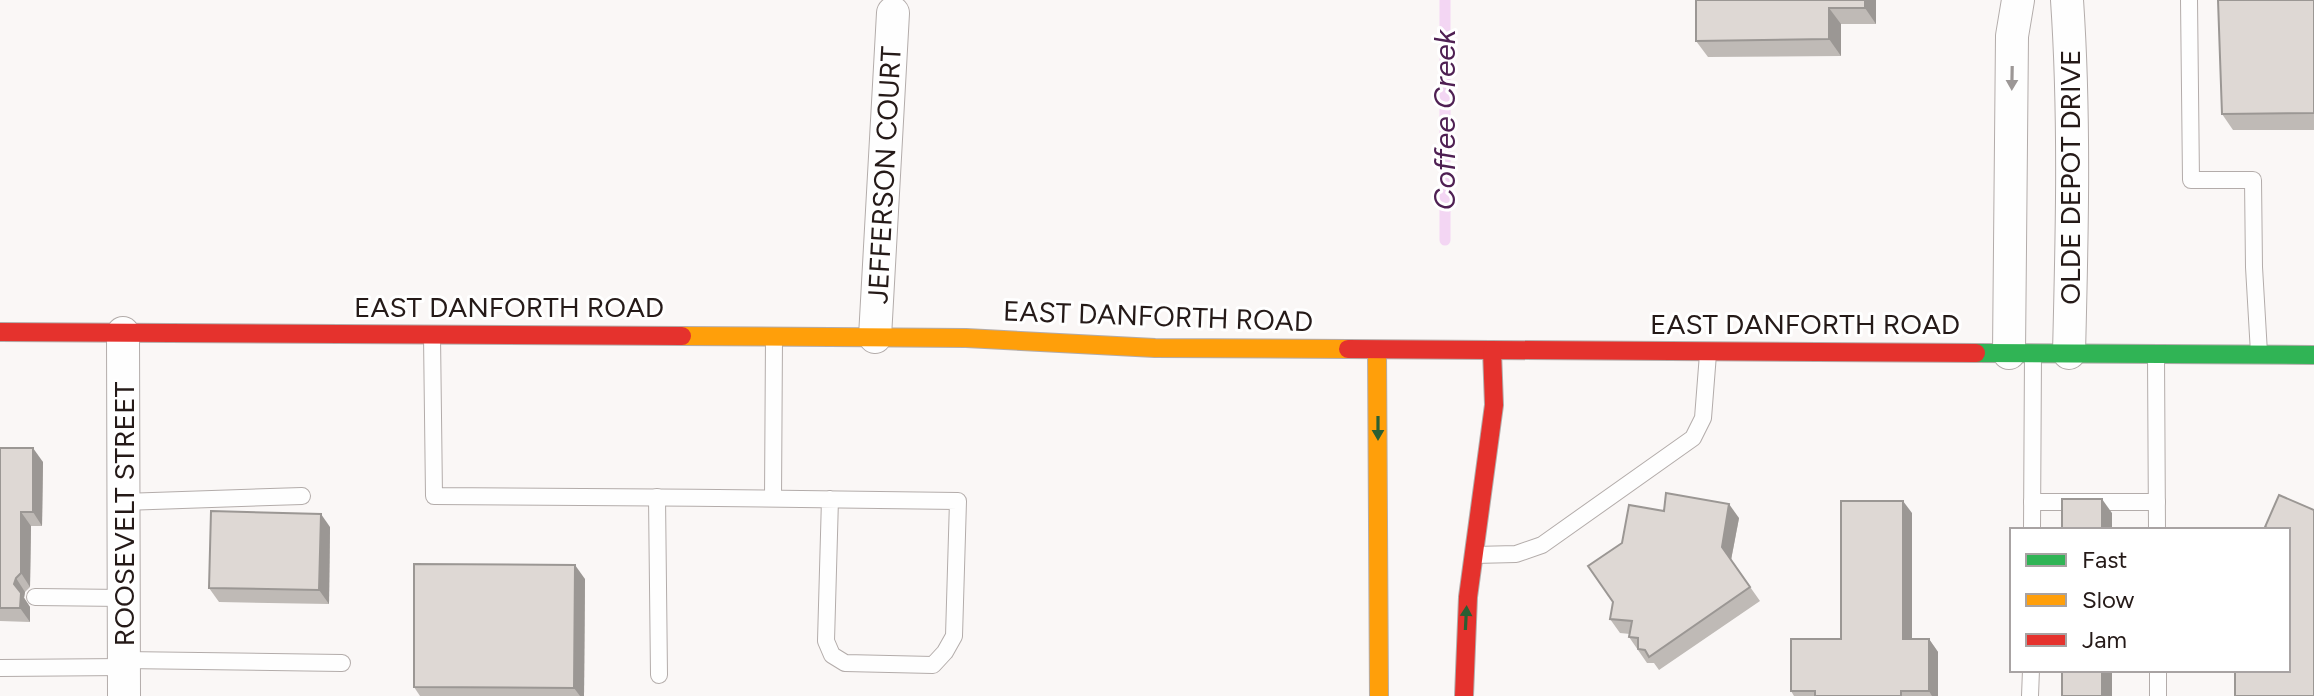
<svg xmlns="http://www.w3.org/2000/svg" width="2314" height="696" font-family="Figtree,sans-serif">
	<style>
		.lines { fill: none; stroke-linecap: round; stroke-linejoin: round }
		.stream { stroke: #f3d6f3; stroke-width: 11 }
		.lane-casing { stroke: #b3acaa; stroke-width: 18 }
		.street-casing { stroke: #b3acaa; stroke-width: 34 }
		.fast-casing { stroke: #b3acaa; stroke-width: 20 }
		.slow-casing { stroke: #b3acaa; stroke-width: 20 }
		.jam-casing { stroke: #b3acaa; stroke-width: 20 }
		.lane { stroke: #fefefe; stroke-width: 16 }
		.street { stroke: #fefefe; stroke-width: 32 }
		.fast { stroke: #30b455; stroke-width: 18 }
		.slow { stroke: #ff9f0a; stroke-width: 18 }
		.jam { stroke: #e5322d; stroke-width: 18 }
		.wall { fill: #bfbab6 }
		.shaded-wall { fill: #9b9794 }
		.building { fill: #ded8d4; stroke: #9b9794; stroke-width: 2 }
		.oneway { fill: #9c9796 }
		.oneway2 { fill: #2a5f33 }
		.labels { text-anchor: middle; stroke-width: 6; stroke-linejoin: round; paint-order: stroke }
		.street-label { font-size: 28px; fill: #251a18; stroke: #fff }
		.water-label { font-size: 30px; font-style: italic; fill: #4f2053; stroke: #fff }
	</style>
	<rect width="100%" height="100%" fill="#faf7f6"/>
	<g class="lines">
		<path class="stream" d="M1445,0v240"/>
		<g class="lane-casing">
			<g id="lane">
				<path d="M2189,0l2,180h62l1,87 5,86"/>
				<path d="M432,336l2,160c175,1 349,2 524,5l-4,135 -9,16 -12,13 -88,-2 -13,-8 -6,-14 4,-142"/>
				<path d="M2156,356l1,174"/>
				<path d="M657,497l2,178"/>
				<path d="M773,498l1,-160"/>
				<path d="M123,502l179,-6"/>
				<path d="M2032,502h125"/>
				<path d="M2032,530l1,-176"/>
				<path d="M1474,555l42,-1 26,-9 151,-107 10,-20 5,-64"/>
				<path d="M35,597l88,1"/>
				<path d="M124,660l218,3"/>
				<path d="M0,668l124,-1"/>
				<path d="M2158,670v26"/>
				<path d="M2030,696l1,-26"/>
			</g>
		</g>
		<g class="street-casing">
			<g id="street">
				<path d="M2067,0c8,117 5,236 2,353"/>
				<path d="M123,333l1,363"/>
				<path d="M875,337l18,-324"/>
				<path d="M2009,353l3,-317 6,-36"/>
			</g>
		</g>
		<g class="fast-casing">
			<path id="fast" d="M1976,353l338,2"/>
		</g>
		<g class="slow-casing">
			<g id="slow">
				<path d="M682,336l284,2 189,10 193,1"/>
				<path d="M1377,350l2,346"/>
			</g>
		</g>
		<g class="jam-casing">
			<g id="jam">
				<path d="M0,332l682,4"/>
				<path d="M1348,349l628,4"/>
				<path d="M1464,696l4,-99 26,-192 -2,-54"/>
			</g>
		</g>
		<use href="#lane" class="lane"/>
		<use href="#street" class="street"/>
		<use href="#fast" class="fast"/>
		<use href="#slow" class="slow"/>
		<use href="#jam" class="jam"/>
	</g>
	<g class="wall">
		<path d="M1696,0h180v24h-35v32l-133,1 -12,-16z"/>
		<path d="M2314,0v130h-81l-11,-16z"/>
		<path d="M0,448l43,14 -1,64h-11l-1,61 -5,5 -1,6 6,9v15l-30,-1z"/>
		<path d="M1664,511l75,7 -8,42 29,41 -101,69 -5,-7h-7l-18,-26 1,-3 -10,-1 -10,-14z"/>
		<path d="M1912,513v126h17l9,13v44h-144l-3,-5 50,-52z"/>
		<path d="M330,527l-1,77 -110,-2 -10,-14z"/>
		<path d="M585,579l-1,117h-164l-6,-9z"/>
	</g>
	<g class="shaded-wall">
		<path d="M1865,0h11v24l-11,-16z"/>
		<path d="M1829,8l12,16v32l-12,-17z"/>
		<path d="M33,448l10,14 -1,64 -9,-14z"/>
		<path d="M2102,499l10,14v17h-10z"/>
		<path d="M1903,501l9,12v139l-9,-13z"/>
		<path d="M1729,504l10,14 -8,42 -9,-13z"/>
		<path d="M21,512l10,14 -1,61 -9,-14z"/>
		<path d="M321,514l9,13 -1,77 -10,-14z"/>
		<path d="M575,565l10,14 -1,117h-4l-6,-8z"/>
		<path d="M16,578l9,14 -1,6 -10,-14z"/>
		<path d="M21,593l9,14v15l-10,-14z"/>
		<path d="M1929,639l9,13v44h-6l-3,-5z"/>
		<rect x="2102" y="670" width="10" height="26"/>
	</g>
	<g class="building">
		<path d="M1696,0h169v8h-36v31l-133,2z"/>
		<path d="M2218,0h96v113l-92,1z"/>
		<path d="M0,448h33v64h-12v61l-5,5 -2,6 7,9 -1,15h-20z"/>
		<path d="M1666,493l63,11 -7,43 28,40 -101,70 -4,-7 -7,-1v-11l-9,-1 3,-16 -22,-2 3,-17 -25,-36 34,-23 7,-38 35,6z"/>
		<path d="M2279,495l35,15v186h-79v-26h53v-140h-17l-6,-3z"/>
		<rect x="2062" y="499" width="40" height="31"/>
		<path d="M1841,501h62v138h26v52h-28v5h-86v-5h-24v-52h50z"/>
		<path d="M211,511l110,3 -2,76 -110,-2z"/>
		<path d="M414,564l161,1 -1,123 -160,-1z"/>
		<rect x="2062" y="670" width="40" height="26"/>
	</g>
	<defs><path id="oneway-solid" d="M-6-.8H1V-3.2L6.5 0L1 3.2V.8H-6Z" transform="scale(2)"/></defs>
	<use class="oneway" href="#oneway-solid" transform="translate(2012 78) rotate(91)"/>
	<g class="oneway2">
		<use href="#oneway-solid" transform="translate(1378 428) rotate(90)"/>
		<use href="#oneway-solid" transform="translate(1466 618) rotate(-87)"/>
	</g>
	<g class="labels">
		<g class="street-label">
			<text transform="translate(884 175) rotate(-87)" y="10">JEFFERSON COURT</text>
			<text transform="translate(2070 177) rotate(-90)" y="10">OLDE DEPOT DRIVE</text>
			<text x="509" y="317">EAST DANFORTH ROAD</text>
			<text transform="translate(1158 316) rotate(2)" y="10">EAST DANFORTH ROAD</text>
			<text x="1805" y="334">EAST DANFORTH ROAD</text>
			<text transform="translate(124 514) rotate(-90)" y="10">ROOSEVELT STREET</text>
		</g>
		<g class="water-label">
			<text transform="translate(1445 120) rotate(-90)" y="10">Coffee Creek</text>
		</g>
	</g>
	<rect x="2010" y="528" width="280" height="144" fill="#ffffff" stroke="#a8a3a3" stroke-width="2"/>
	<rect x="2026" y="554" width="40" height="12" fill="#30b455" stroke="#a8a3a3" stroke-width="2"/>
	<text x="2082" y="568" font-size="24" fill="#251a18">Fast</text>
	<rect x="2026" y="594" width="40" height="12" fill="#ff9f0a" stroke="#a8a3a3" stroke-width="2"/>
	<text x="2082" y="608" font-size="24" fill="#251a18">Slow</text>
	<rect x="2026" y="634" width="40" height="12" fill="#e5322d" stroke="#a8a3a3" stroke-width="2"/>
	<text x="2082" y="648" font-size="24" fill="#251a18">Jam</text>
</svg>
